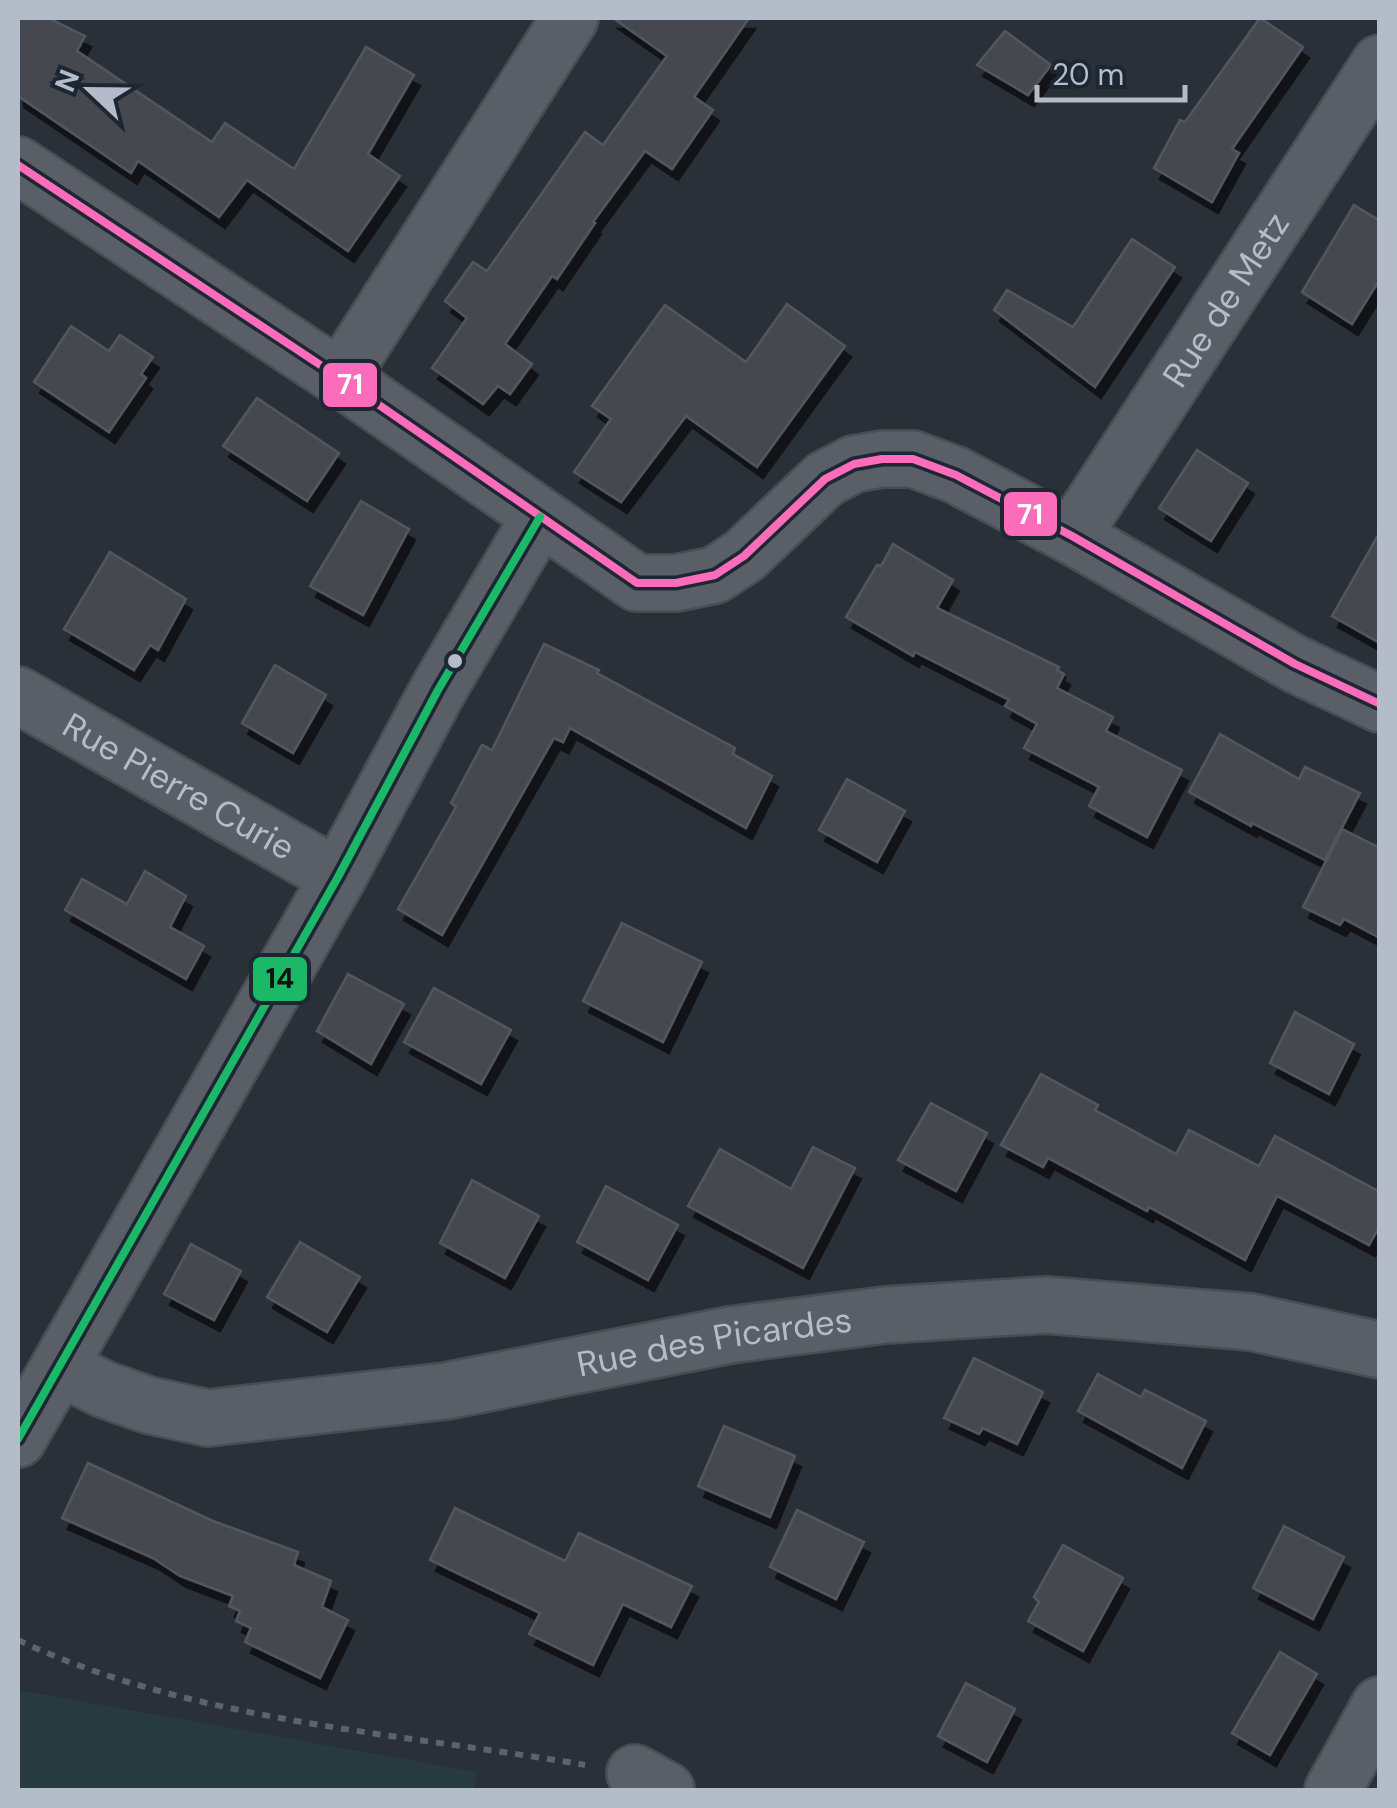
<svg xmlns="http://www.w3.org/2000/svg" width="1397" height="1808" font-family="'DM Sans',sans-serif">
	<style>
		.green { fill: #273a3e }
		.building { fill: #444950; stroke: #52575f; stroke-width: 2.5; filter: url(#shadow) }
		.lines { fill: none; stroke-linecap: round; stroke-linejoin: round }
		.minor-casing { stroke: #484c53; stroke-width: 60 }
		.path { stroke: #5d636a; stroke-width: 6; stroke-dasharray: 8 8; stroke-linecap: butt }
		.minor { stroke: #5a5e66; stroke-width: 55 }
		.bus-1-casing { stroke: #1d2633; stroke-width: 15 }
		.bus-2-casing { stroke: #1d2633; stroke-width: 15 }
		.bus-1 { stroke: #fb6dba; stroke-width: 8 }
		.bus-2 { stroke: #1ab867; stroke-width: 8 }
		.bus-dot { fill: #b4bcc9; stroke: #1d2633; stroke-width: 4 }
		.labels { text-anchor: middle; stroke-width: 8; stroke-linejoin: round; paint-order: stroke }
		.street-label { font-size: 35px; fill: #b4bcc9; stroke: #1d2633 }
		.line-badge { stroke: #1d2633; stroke-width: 4 }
		.badge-label { font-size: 28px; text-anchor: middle; font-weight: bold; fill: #fff }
		.pale-badge-label { font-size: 28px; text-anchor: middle; font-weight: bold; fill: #111 }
	</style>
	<defs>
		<filter id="shadow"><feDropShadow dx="6" dy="11" stdDeviation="0" flood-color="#0009"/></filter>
	</defs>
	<rect width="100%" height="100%" fill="#2a3038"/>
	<path class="green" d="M18,1690l459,82 -3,18h-456z"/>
	<g class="building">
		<path d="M18,18h30l37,18 -8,15 135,91 13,-19 69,46 72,-122 48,28 -46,79 32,22 -52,75 -101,-71 -28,37 -81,-56 -7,12 -113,-77z"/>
		<path d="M613,18h136l-55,79 19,13 -41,59 -27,-18 -52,71 2,1 -38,56 -5,-3 -47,68 27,20 -22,30 -12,-8 -15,18 -51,-36 35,-50 -22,-17 28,-39 14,9 98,-139 18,13 64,-89z"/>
		<path d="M1260,18l43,29 -71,102 7,4 -27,49 -58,-34 26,-48 5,2z"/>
		<path d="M1005,31l46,34 -23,30 -51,-30z"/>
		<path d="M1354,205l26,16v58l-28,45 -50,-32z"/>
		<path d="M1132,239l43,28 -80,120 -101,-77 13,-20 66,37z"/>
		<path d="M787,304l58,42 -88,121 -71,-51 -65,86 -47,-30 37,-53 -19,-13 73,-101 81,57z"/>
		<path d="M71,326l38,25 11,-16 33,22 -12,17 5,4 -37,54 -75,-50z"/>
		<path d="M257,398l82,55 -32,48 -84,-55z"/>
		<path d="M1197,450l51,33 -37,58 -52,-33z"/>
		<path d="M361,501l48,28 -46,86 -53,-29z"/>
		<path d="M1380,532v111l-48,-27z"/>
		<path d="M893,544l60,36 -16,28 122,59 -2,3 7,4 -7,14 56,29 -7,14 76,39 -35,67 -58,-31 10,-19 -75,-39 13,-24 -32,-18 4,-6 -94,-48 -2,4 -67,-39 31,-52 4,1z"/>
		<path d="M110,552l76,47 -28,51 -8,-5 -16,25 -70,-41z"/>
		<path d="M544,644l55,26 -2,3 138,75 -2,6 39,22 -26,52 -176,-100 -7,14 -9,-4 -112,197 -44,-26 58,-102 -5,-4 31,-58 10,5z"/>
		<path d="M275,665l51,30 -33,58 -51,-30z"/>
		<path d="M1220,734l79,45 6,-12 55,26 -35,67 -73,-37 -1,3 -62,-34z"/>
		<path d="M847,779l58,32 -28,51 -58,-32z"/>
		<path d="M1342,829l38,19v90l-36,-19 -4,6 -37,-18z"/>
		<path d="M145,871l41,25 -16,31 34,19 -18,33 -121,-69 17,-31 45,25z"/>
		<path d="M622,923l80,39 -39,80 -80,-41z"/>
		<path d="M348,974l56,30 -33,60 -54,-33z"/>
		<path d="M434,988l77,42 -30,54 -77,-42z"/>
		<path d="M1295,1012l59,32 -25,50 -59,-31z"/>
		<path d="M1041,1074l57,31 -3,5 81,44 13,-24 70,36 16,-30 105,56v33l-11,20 -92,-49 -32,64 -96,-53 -2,4 -99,-53 -5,9 -42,-22z"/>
		<path d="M931,1103l56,30 -31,58 -58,-31z"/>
		<path d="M813,1147l42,21 -52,100 -115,-62 32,-57 71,40z"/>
		<path d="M472,1180l67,36 -34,62 -65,-35z"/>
		<path d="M606,1186l72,39 -30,55 -71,-38z"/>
		<path d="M300,1242l60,35 -33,55 -60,-35z"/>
		<path d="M191,1244l50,27 -27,49 -50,-26z"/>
		<path d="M974,1358l69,34 -26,52 -34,-16 -4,6 -35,-16z"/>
		<path d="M1098,1374l43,23 4,-7 61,31 -24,47 -104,-57z"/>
		<path d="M724,1426l71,30 -25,61 -72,-31z"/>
		<path d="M88,1463l125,58 85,31 -4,13 37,16 -9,26 26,13 -28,58 -75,-36 6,-14 -15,-7 4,-10 -11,-5 4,-10 -53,-20 -27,-18 -91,-40z"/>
		<path d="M455,1508l110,53 14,-28 113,53 -21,41 -48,-23 -30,61 -64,-31 11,-21 -110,-53z"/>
		<path d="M797,1510l67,32 -28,57 -66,-32z"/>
		<path d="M1284,1526l60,31 -31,62 -60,-31z"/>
		<path d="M1063,1545l60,33 -40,73 -55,-30 11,-19 -5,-5z"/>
		<path d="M1280,1652l37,22 -47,81 -38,-22z"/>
		<path d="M966,1683l49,26 -28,53 -49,-26z"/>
	</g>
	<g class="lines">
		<g class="minor-casing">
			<g id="minor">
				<path d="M18,165l322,213 297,205h39l39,-8 29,-19 81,-77 29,-15 28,-5h31l43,16 116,61 223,128 85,40"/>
				<path d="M340,378l230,-360"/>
				<path id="s1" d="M1072,536l308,-473"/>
				<path id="s2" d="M18,695l320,182"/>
				<path id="s3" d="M60,1367l43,22 45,16 60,13 238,-27 284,-56 155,-20 161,-10 205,17 129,28"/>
				<path d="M18,1439l320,-562 100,-187 102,-173"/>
				<path d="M635,1773l31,17"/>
				<path d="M1333,1790l47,-85"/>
			</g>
		</g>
		<path class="path" d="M18,1640c171,81 381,93 567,125"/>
		<use href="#minor" class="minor"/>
		<g class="bus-1-casing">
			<path id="bus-1" d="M18,165l322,213 297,205h39l39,-8 29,-19 81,-77 29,-15 28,-5h31l43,16 116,61 223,128 85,40"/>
		</g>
		<g class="bus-2-casing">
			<path id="bus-2" d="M18,1439l320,-562 100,-187 102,-173"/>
		</g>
		<use href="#bus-1" class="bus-1"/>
		<use href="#bus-2" class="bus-2"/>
	</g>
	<circle class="bus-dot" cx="455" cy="661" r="9"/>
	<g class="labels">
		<g class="street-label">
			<text dy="12" stroke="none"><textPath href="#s1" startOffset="282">Rue de Metz</textPath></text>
			<text dy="12" stroke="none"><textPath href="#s2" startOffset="185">Rue Pierre Curie</textPath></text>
			<text dy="12" stroke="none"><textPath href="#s3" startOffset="670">Rue des Picardes</textPath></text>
		</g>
	</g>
	<g class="line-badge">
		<rect x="321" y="361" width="58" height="48" rx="10" fill="#fb6dba"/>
		<rect x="1002" y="490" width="57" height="48" rx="10" fill="#fb6dba"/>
		<rect x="251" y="955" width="58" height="48" rx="10" fill="#1ab867"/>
	</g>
	<g class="badge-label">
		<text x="350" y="394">71</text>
		<text x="1030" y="524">71</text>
	</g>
	<g class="pale-badge-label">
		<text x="280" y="988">14</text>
	</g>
	<rect width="1397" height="1808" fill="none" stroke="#b4bcc9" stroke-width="40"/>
	<g transform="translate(90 90) rotate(292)" stroke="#1d2633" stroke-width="8" paint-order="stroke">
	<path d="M0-8L18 38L0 25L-18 38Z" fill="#b4bcc9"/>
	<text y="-15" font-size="28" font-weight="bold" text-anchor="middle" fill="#b4bcc9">N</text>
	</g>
	<path d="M1037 85v15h148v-15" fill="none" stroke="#b4bcc9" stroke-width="5"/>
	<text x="1052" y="85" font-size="30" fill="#b4bcc9" stroke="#1d2633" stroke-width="8" paint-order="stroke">20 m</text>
</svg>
